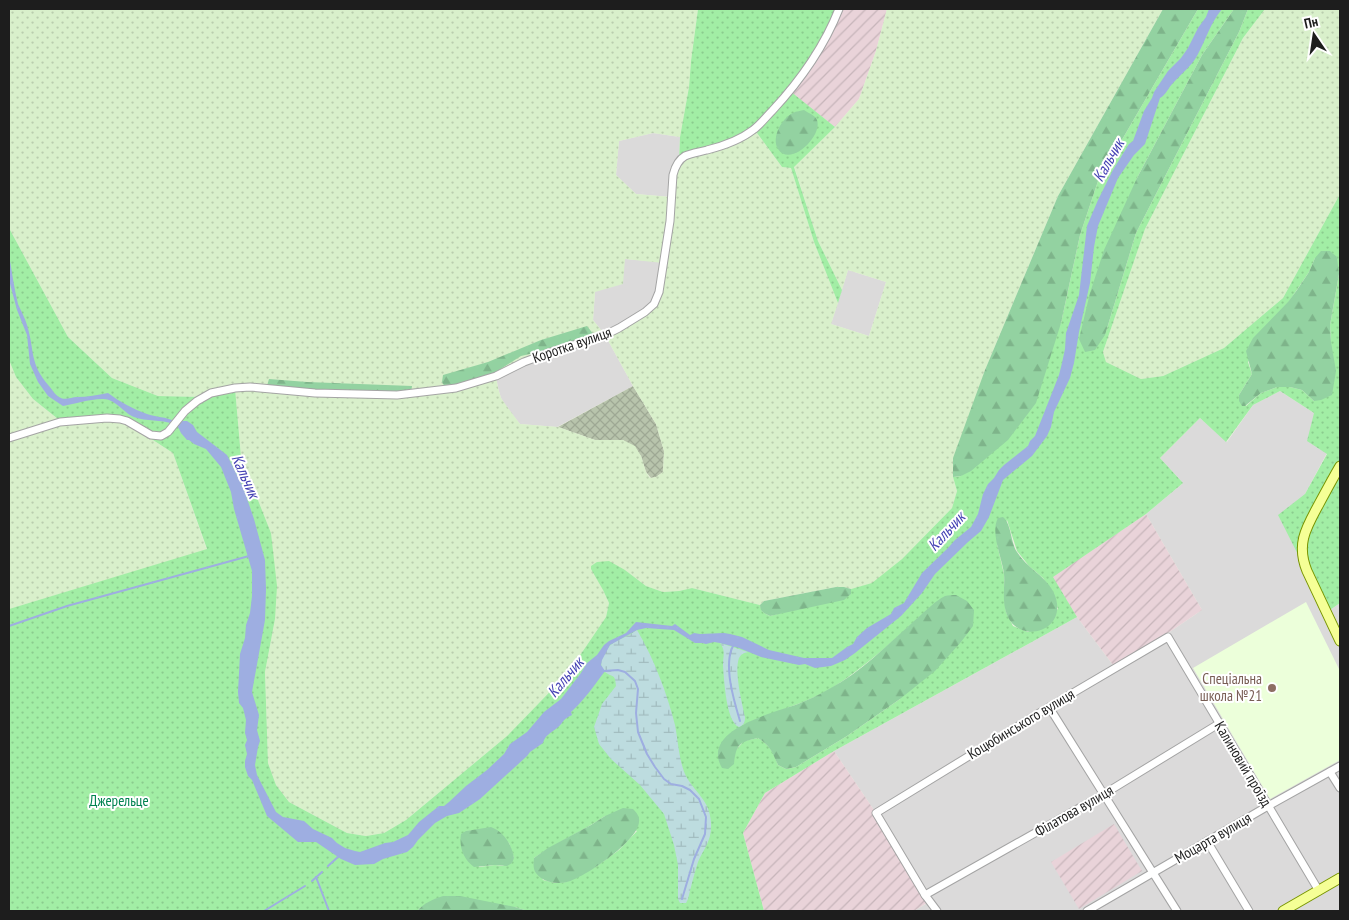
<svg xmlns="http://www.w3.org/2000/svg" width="1349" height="920" font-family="'PT Sans Narrow',sans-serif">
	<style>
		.residential { fill: #dbdada }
		.industrial { fill: url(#industrial-furrows) }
		.education { fill: #ecffda }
		.construction { fill: url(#construction-cross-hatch) }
		.farmland { fill: url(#farmland-dots); fill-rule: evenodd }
		.grass { fill: url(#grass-dots); fill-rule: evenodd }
		.forest { fill: url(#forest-firs) }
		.wetland { fill: url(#wetland-marsh) }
		.water { fill: #9eaee1 }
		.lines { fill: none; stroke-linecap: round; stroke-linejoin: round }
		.stream { stroke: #9eaee1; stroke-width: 2 }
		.minor-casing { stroke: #a4a4a4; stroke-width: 9 }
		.major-casing { stroke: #789500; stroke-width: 11 }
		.minor { stroke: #fff; stroke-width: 7 }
		.major { stroke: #f5ff96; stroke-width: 9 }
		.education-dot { fill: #8d6e63; stroke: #fff; stroke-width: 2 }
		.labels { text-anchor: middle; stroke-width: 4; stroke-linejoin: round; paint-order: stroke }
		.street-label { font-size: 15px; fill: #1d1d1d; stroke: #fff }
		.education-label { font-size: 15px; fill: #785e54; stroke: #fff; text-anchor: end }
		.park-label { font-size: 15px; fill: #028351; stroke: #fff }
		.water-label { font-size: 16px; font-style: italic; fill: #4542b4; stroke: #fff }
	</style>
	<defs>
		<pattern id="industrial-furrows" width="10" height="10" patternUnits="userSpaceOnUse" patternTransform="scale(1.25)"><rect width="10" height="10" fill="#e9d3d9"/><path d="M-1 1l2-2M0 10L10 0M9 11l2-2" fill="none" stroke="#c7b5ba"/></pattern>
		<pattern id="construction-cross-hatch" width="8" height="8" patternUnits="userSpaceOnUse" patternTransform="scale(1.25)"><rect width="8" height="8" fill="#b8c4ac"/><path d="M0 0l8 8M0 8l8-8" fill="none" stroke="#9ea894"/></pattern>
		<pattern id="farmland-dots" width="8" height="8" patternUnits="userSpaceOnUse" patternTransform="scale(1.25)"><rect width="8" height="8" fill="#d9f0cb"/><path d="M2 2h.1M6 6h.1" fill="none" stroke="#bacdae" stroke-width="1.8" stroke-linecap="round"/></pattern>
		<pattern id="grass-dots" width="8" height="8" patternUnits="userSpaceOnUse" patternTransform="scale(1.25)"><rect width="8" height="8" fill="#a2eea5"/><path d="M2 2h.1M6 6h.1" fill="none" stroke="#8bcc8e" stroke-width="1.8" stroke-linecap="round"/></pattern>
		<pattern id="forest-firs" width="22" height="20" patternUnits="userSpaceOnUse" patternTransform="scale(1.25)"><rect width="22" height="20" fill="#93d2a1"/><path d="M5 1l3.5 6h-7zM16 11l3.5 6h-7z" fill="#7eb48a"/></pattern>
		<pattern id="wetland-marsh" width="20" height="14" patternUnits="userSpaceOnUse" patternTransform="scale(1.25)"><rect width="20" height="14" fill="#bddcdf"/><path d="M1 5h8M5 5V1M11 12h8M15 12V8" fill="none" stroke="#a2bcbf"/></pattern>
	</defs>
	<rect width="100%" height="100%" fill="#ecefe1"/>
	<g class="residential">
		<path d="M653,133l27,4 -1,24 -8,36 -35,-3 -20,-19 3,-34z"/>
		<path d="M625,259l38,3 -9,42 -49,31 28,51 -76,41 -37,-3 -13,-16 -6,-10 -3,-10 -2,-12 109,-41 -12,-15 2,-28z"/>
		<path d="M848,270l38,12 -17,54 -38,-12z"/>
		<path d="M1280,391l34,22 13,40 -22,41 2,77 20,41 13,-9v308h-426l15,-9 -53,-89 -42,-62 243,-134 36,48 58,-34 31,-21 -56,-96 37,-31 -23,-25 40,-40 27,24 26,-37z"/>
	</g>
	<g class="industrial">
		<path d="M839,9h48l-11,42 -17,48 -24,28 -46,-36z"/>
		<path d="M1146,514l56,96 -31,21 -58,34 -36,-48 -25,-40z"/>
		<path d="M834,751l42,62 54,88 -16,10h-150l-21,-78 22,-40z"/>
		<path d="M1114,824l28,47 -63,38 -28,-47z"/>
	</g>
	<path class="education" d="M1306,602l34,69v89l-70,39 -77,-131z"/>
	<path class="construction" d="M633,386l23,38 8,27 -1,21 -7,5 -5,1 -5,-6 -5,-16 -18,-16h-28l-37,-13z"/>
	<g class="farmland">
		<path d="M9,9h689l-7,52 -2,26 -9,50 -27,-4 -34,8 -3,34 20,19 35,3 8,-36 75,-32 28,38 9,1 23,74 24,61 -7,21 38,12 17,-54 -38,-12 -6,20 -24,-49 -24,-75 41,-39 24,-28 17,-48 11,-42h276l-105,187 -73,174 -32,107 4,14 -5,17 -50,51 -30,25 -21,5 -8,-2h-7l-72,14 -4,4 -68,-17 -13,3 -16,1 -17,-6 -21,-16 -22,20 6,13 -3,14 -38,56 -61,63 -101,84 -22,13 -18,3 -19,-3 -58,-31 -13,-17 -8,-22 -3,-91 10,-53 -4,-86 -30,-76 -6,-69 -32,9 -45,-1 -46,-18 -44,-41 -59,-109zM625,259l38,4 -9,41 -49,31 -12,-15 2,-28 28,-8zM605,335l28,51 23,38 8,27 -1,21 -7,5 -6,1 -4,-6 -5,-16 -6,-10 -12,-6h-28l-37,-13 -38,-3 -12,-16 -7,-10 -3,-10 -2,-12z"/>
		<path d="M1265,9h75v185l-57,104 -59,50 -61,28 -22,3 -35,-17 -3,-10 42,-123 98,-191z"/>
		<path d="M9,360l7,17 17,22 30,24 43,-2 16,2 14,6 37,24 34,97 -198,59z"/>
	</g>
	<g class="grass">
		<path d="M698,9h141l-3,8 -46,74 45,36 -41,40 24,74 24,49 -4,13 -24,-61 -23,-74 -9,-1 -28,-38 -75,32 1,-24 9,-50 2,-26z"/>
		<path d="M1198,9h36l-32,46 -65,123 -32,157 31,-102 103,-201 9,-23h17l-22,29 -98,191 -42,123 3,10 35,17 22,-3 61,-28 59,-50 57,-104v409l-13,9 -49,-97 27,-21 22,-40 -20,-13 7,-28 -34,-22 -27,14 -27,37 -26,-24 -40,40 23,25 -37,31 -93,63 24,40 -243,134 -69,42 -22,40 21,78h-236l-13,-4h-94l-4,4h-408v-302l198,-60 -34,-96 -37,-24 -14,-6 -16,-2 -35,4 -8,-2 -30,-24 -17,-22 -7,-17v-132l59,109 44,41 46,18 45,1 32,-9 6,69 30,76 6,53 -2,33 -10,53 3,91 8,22 13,17 58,31 19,3 18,-3 22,-13 101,-84 61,-63 38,-56 3,-14 -6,-13 -12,-21v-3l6,-4 12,-1 16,9 21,16 17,6 16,-1 13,-3 68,17c1,7 4,8 10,11l81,-22v-5l21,-6 30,-24 50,-51 5,-17 -4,-14 8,-1 100,-153 19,-88 18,-54zM1315,258l24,16 -9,51 1,17 -17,59 -12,-11 -12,-3h-13l-16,6 -15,13 -7,-11 13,-21 -4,-12 61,-90zM1007,520l10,31 12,15 14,12 10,14 5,17 -30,23 -15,-6 -7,-14 -2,-16v-22l-7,-30zM927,610l-27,89 -53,37 -51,31 -10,2 -8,-4c-5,-13 -7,-19 -20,-27l-14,3 -8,9 7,-25c29,-13 62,-21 89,-37 35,-22 65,-51 95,-78zM605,816l32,15 -18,19 -22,16 -31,16 -11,1 -12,-3 -9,-22c23,-16 48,-26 71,-42zM480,830l29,13 5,15 -11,8 -8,-1 -16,2 -13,-36z"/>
	</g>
	<g class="forest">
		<path d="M1163,9h35l-100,172 -18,54 -19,88 -25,80 -28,37 -37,31 -10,5 -8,1v-19l32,-88 73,-174z"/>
		<path d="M1234,9h14l-9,23 -103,201 -31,102 -10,15 -10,2 -6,-13 11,-46 14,-43 33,-72 65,-123z"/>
		<path d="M804,110c4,3 11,5 13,10 6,16 -27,48 -39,29 -7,-12 4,-31 15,-36 3,-2 8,-2 11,-3z"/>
		<path d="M1321,251h9l7,6 2,17 -9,51 1,17 5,29 -4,24 -11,5 -7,1 -12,-11 -12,-3h-13l-16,6 -16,13h-3l-3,-5v-6l13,-21 -6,-23 7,-13 35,-36 9,-12 12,-18 6,-14z"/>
		<path d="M587,326l7,9 -43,14 -30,7 -30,19 -23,9 -23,3 -3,-5 1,-7 45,-13 53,-22z"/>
		<path d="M269,379l38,3 105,4 -1,8 -145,-5z"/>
		<path d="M1003,517c9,8 7,24 14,35 9,15 27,23 36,39 20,40 -36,57 -47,21 -4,-13 -1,-26 -2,-38 -2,-17 -14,-41 -6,-56z"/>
		<path d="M836,587h8l7,2v5l-7,6 -74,16c-6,-3 -10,-4 -10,-11l4,-4z"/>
		<path d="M956,595l11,6 7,9 -1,16 -12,16 -26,29 -35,28 -53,37 -51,31 -10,2 -8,-4c-6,-13 -7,-19 -20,-27 -19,4 -22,7 -24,26l-6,5 -6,-1c-22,-38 51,-55 76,-64 10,-4 21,-9 31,-15 31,-16 57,-43 83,-66 8,-7 24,-23 33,-27 3,-1 8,-1 11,-1z"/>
		<path d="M623,808l10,1c4,4 7,8 6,13 -1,19 -55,56 -72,60 -8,2 -19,1 -26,-4 -8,-6 -8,-11 -7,-20l14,-10 43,-23 14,-9z"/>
		<path d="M491,827c13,5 21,18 23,31l-2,5 -5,3 -12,-1 -21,2c-11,-8 -15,-20 -13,-33l5,-3z"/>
		<path d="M443,896h17l55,11 13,4h-111c7,-8 16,-12 26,-15z"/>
	</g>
	<g class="wetland">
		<path d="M637,630c17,29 30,63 38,95 3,15 4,35 10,49 9,19 25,25 26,49 1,18 -7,25 -13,39 -4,12 -7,25 -10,37l-2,4h-6l-2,-4v-34l-4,-20 -10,-31 -24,-29 -29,-26 -12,-15 -5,-17 8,-23 14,-18c-1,-13 -3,-8 -11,-14 -9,-7 0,-23 7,-28 3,-3 7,-4 11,-6 5,-2 9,-5 14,-8z"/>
		<path d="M720,643l28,9c-4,1 -7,2 -9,6 -5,13 3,45 6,59 0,5 -1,8 -6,10 -13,-5 -15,-48 -16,-62 0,-9 3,-14 -3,-22z"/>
	</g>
	<g class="water">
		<path d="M1209,9h13c-12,15 -15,28 -24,45 -6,12 -16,19 -25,29 -5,5 -7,12 -13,15l-15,46 -11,11 -16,23 -20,48 -4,21 -4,36 -11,49 -5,31 -4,15 -16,34 -3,15 -4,9 -15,20 -29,24 -14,37 -8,14 -13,11 -33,32 -13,19 -21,23 -46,37 -10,7 -14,6 -16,2 -10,-4 -6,1 -38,-8 -22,-9 -19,-5 -6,-1 -8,2 -4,-1h-7l-21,-13 -28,-2 -9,2 -27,15 -8,15 -1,5 4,6c-11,15 -21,29 -34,41l1,3c-11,5 -8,8 -15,13 -6,5 -12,7 -14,15l-13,9 -3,4 -47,43 -21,14 -12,3 -12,7 -17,17 -5,7 -6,5 -24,7 -9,5 -19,1 -14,-6 -25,-17h-18l-31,-26 -15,-36 -4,-4 -3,-9v-6l2,-7 -2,-9 2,-5 -2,-7 1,-13 -3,-12 -4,-5 -1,-11 2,-38 5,-16 1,-13 4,-12 2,-17v-25l-18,-62 -3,-17 -10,-25 -15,-18 -12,-5 -5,-4h-2l-6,-7 -4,-8 3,-4h7l6,4 4,7 30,23 16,32 11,32 11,41 1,29 -1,31 -13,72 7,23 -2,15 3,11 -2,6 -3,18 2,10 19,37 7,5 21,4 9,8 19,9 5,5 8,5 10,3 5,1 25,-9 8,-1 15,-7 11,-13 20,-16h5l5,-4 17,-16 21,-16 17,-16 6,-10 17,-12 17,-20 17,-13 20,-26 6,-10 10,-8 7,-10 5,-4 17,-8 10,-11 36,4 3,-2 15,11 4,-2 6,1 24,-1 6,1 12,3 27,13 35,8h28l15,-11 6,-3 4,-7 10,-9 24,-14 3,-6 10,-5 18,-30 26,-25 7,-8 16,-13 7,-13 5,-20 5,-10 6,-6 5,-8 5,-5 24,-19 2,-5 5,-5 24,-61 3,-12 3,-14 1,-16 13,-38 8,-69 11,-26 15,-30 16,-26 4,-3 11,-30 8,-13 2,-6 14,-21 13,-13 7,-10 10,-20 8,-11z"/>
		<path d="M9,255c3,17 5,33 9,49 3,7 7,14 9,21 8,26 2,38 22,61 3,3 6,9 10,11 6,4 12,0 18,0 11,0 20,-2 31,-4 12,9 25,16 39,21 8,3 20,3 27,7l-1,3c-12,-5 -26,-2 -39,-7 -7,-2 -16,-14 -25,-17 -10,-4 -35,4 -46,6l-15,-10 -10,-14 -8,-18 -3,-29 -10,-25 -8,-30z"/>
	</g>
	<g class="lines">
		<g class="stream">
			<path d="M9,626l58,-20 182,-50"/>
			<path d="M733,646c-10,19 1,55 7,75"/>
			<path d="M604,671l14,-1 7,2 10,9 3,8 -2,24 2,19 9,22 8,13 9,12 7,5 11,2 8,4 9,9 7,18 -1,17 -11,25 -12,40"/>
			<path d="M328,866l11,-10"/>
			<path d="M316,877l13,34"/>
			<path d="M312,881l10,-9"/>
			<path d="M264,911l41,-25"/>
		</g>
		<g class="minor-casing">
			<g id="minor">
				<path d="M9,438l51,-16 47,-4 13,1 7,2 24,14 10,1 7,-4 17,-21 12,-10 14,-8 24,-5 15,-1 65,6 82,2 59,-7 40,-12 28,-14 30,-11 51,-16 14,-7 26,-16 9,-8 5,-12 11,-71 3,-46c2,-8 5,-15 12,-19 7,-3 15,-4 22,-6 16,-4 33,-10 46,-20 7,-5 13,-13 19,-19 28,-30 52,-64 67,-102"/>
				<path d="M1049,707l128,204"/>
				<path d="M1330,772l10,16"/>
				<path d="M1207,841l42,70"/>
				<path d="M925,895l179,-101 116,-71"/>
				<path d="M937,911l-12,-16 -49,-82 173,-106 119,-70 151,254"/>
				<path d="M1087,911l181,-105 72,-40"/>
			</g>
		</g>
		<g class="major-casing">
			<g id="major">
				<path d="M1340,466c-7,12 -14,25 -21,38 -13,24 -23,40 -12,67l33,70"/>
				<path d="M1283,911l57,-33"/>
			</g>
		</g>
		<use href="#minor" class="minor"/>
		<use href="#major" class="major"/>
	</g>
	<circle class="education-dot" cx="1272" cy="688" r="5"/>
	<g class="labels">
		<g class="street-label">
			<text transform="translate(572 345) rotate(-19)" y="5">Коротка вулиця</text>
			<text transform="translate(1021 724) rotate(-31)" y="5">Коцюбинського вулиця</text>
			<text transform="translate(1243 764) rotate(59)" y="5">Калиновий проїзд</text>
			<text transform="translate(1074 811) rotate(-30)" y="5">Філатова вулиця</text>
			<text transform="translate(1213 838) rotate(-30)" y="5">Моцарта вулиця</text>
		</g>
		<g class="education-label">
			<text x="1262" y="684">Спеціальна<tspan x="1262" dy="17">школа №21</tspan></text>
		</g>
		<g class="park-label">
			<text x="119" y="806">Джерельце</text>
		</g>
		<g class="water-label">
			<text transform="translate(1108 160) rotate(-60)" y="6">Кальчик</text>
			<text transform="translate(246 476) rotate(66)" y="6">Кальчик</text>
			<text transform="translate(946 531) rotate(-47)" y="6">Кальчик</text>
			<text transform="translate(565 677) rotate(-50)" y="6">Кальчик</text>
		</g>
	</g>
	<rect width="1349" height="920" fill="none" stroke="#1d1d1d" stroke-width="20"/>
	<g transform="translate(1314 35) rotate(347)" stroke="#ffffff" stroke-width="4" paint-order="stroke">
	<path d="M0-4L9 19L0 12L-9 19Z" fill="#1d1d1d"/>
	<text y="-8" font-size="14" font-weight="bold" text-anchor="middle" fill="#1d1d1d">Пн</text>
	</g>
</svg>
